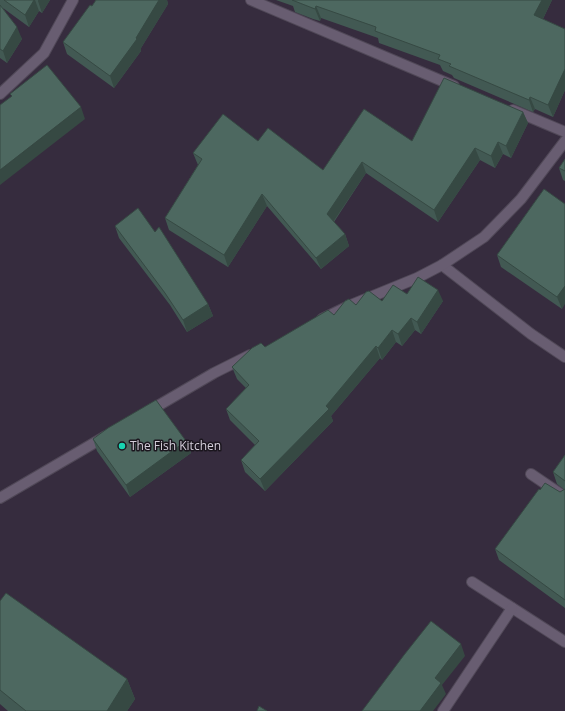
<svg xmlns="http://www.w3.org/2000/svg" width="565" height="711" font-family="'Open Sans',sans-serif">
	<style>
		.lines { fill: none; stroke-linecap: round; stroke-linejoin: round }
		.minor-casing { stroke: #504857; stroke-width: 12 }
		.tertiary-casing { stroke: #504857; stroke-width: 12 }
		.minor { stroke: #685d71; stroke-width: 10 }
		.tertiary { stroke: #685d71; stroke-width: 10 }
		.wall { fill: #425953 }
		.shaded-wall { fill: #364943 }
		.building { fill: #4d6860; stroke: #364943 }
		.poi-dot { fill: #18d5b2; stroke: #1b161e; stroke-width: 1.5 }
		.labels { text-anchor: middle; stroke-width: 3; stroke-linejoin: round; paint-order: stroke }
		.poi-label { font-size: 12px; fill: #d4ceda; stroke: #1b161e; text-anchor: start }
	</style>
	<rect width="100%" height="100%" fill="#362c3e"/>
	<g class="lines">
		<g class="minor-casing">
			<g id="minor">
				<path d="M251,0l203,86"/>
				<path d="M0,94l44,-41 29,-53"/>
				<path d="M513,110l52,22"/>
				<path d="M442,265l89,69 34,23"/>
				<path d="M531,474l34,23"/>
				<path d="M472,582l93,60"/>
				<path d="M443,711l69,-103"/>
			</g>
		</g>
		<g class="tertiary-casing">
			<g id="tertiary">
				<path d="M322,319l29,-14 66,-27 25,-13 42,-28 37,-38 44,-58"/>
				<path d="M149,411l65,-38 36,-18"/>
				<path d="M0,498l106,-62"/>
			</g>
		</g>
		<use href="#minor" class="minor"/>
		<use href="#tertiary" class="tertiary"/>
	</g>
	<g class="wall">
		<path d="M0,0h50l-8,13 -3,-2 -10,16 -26,-19 19,31 -15,24 -7,-5z"/>
		<path d="M96,0h71l1,4 -27,44v3l-27,37 -47,-34 -4,-12 29,-36z"/>
		<path d="M276,0h276l-9,19 22,10v61l-12,27 -18,-8 -2,3 -79,-34 -2,-3 -9,-4 -3,-6 -61,-22 -1,-5 -57,-20 -1,3 -7,-2 -18,-7 -2,-6z"/>
		<path d="M523,112l5,11 -17,35 -8,-4 -8,14 -15,-8 -42,62 -72,-49 -32,49 11,12 4,12 -28,23 -54,-63 -39,61 -59,-37 -4,-12 33,-53 -5,-12 65,-12 65,29 89,-29z"/>
		<path d="M565,159v22l-2,-1 -4,-12z"/>
		<path d="M544,189l18,120 -61,-42 -4,-12z"/>
		<path d="M115,226l93,78 5,12 -26,16 -17,-27 -51,-67z"/>
		<path d="M407,294l36,7 -22,33 -6,-4 -13,16 -6,-4 -14,18 -2,-2 -49,58 2,5 -68,70 -20,-19 -4,-12 14,-15 -25,-25 -4,-11 20,-21 -9,-9 -5,-12 33,-20 91,-42 26,-4z"/>
		<path d="M93,439l93,2 5,12 -61,44 -33,-46z"/>
		<path d="M565,455v153l-66,-48 -4,-11 65,-57 5,-2 -8,-6 -4,-12z"/>
		<path d="M0,601l127,78 8,20 -8,12h-119l-8,-7z"/>
	</g>
	<g class="shaded-wall">
		<path d="M34,0h1l4,11 -10,16 -4,-12z"/>
		<path d="M38,0h12l-8,13 -4,-12z"/>
		<path d="M159,0h8l1,4 -27,44v3l-27,37 -4,-12z"/>
		<path d="M542,0h10l-13,27 -5,-12z"/>
		<path d="M316,6l5,12 -1,3 -5,-12z"/>
		<path d="M17,27l5,12 -15,24 -4,-12z"/>
		<path d="M565,69v21l-12,27 -5,-12z"/>
		<path d="M530,97l5,12 -2,3 -4,-12z"/>
		<path d="M81,107l4,12 -85,66v-15z"/>
		<path d="M523,112l5,11 -17,35 -5,-12z"/>
		<path d="M498,142l5,12 -8,14 -4,-12z"/>
		<path d="M475,148l5,12 -42,62 -4,-12z"/>
		<path d="M362,162l4,11 -35,52 -4,-11z"/>
		<path d="M262,194l5,12 -39,61 -4,-12z"/>
		<path d="M345,234l4,12 -28,23 -5,-11z"/>
		<path d="M565,286v18l-3,5 -5,-12z"/>
		<path d="M438,290l5,11 -22,33 -4,-12z"/>
		<path d="M208,304l5,12 -26,16 -4,-12z"/>
		<path d="M411,318l4,12 -13,16 -4,-12z"/>
		<path d="M392,330l4,12 -14,18 -4,-12z"/>
		<path d="M376,346l4,12 -49,58 2,5 -68,70 -5,-12 66,-73z"/>
		<path d="M186,441l5,12 -61,44 -4,-12z"/>
		<path d="M461,644l4,12 -23,29 4,9 -13,17h-13l15,-33z"/>
		<path d="M127,679l8,20 -8,12h-20z"/>
	</g>
	<g class="building">
		<path d="M4,0h30l-9,15z"/>
		<path d="M96,0h63l-23,38 1,1 -27,37 -47,-34 27,-37 2,1z"/>
		<path d="M292,0h250l-8,15 31,14v40l-17,36 -18,-8 -1,3 -80,-34 2,-2 -13,-5 2,-4 -65,-24 1,-4 -60,-21 -1,3z"/>
		<path d="M0,5l17,22 -14,24 -3,-2z"/>
		<path d="M47,65l34,42 -81,63v-65l12,-9 -2,-2z"/>
		<path d="M444,78l79,34 -17,34 -8,-4 -7,14 -16,-8 -41,62 -72,-48 -35,52 18,20 -29,24 -54,-64 -38,61 -59,-37 37,-59 -9,-6 30,-39 35,27 10,-13 55,42 41,-61 48,32z"/>
		<path d="M565,159v12l-6,-3z"/>
		<path d="M544,189l21,15v82l-8,11 -60,-42z"/>
		<path d="M138,208l17,24 4,-5 49,77 -25,16 -18,-27 -50,-67z"/>
		<path d="M418,277l20,13 -21,32 -6,-4 -13,16 -6,-4 -14,18 -2,-2 -50,60 3,3 -69,70 -19,-19 18,-19 -33,-32 23,-24 -17,-18 20,-19 9,-5 4,4 63,-37 6,5 11,-14 4,-2 7,6 10,-13 3,-1 13,10 11,-16 14,9z"/>
		<path d="M156,400l30,41 -60,44 -33,-46 15,-11z"/>
		<path d="M565,455v26l-12,-9z"/>
		<path d="M545,483l15,9 5,-3v111l-70,-51 44,-60 1,1z"/>
		<path d="M6,593l121,86 -20,32h-81l-26,-21v-89z"/>
		<path d="M431,621l30,23 -26,34 6,5 -21,28h-58l42,-56z"/>
		<path d="M259,706l8,5h-10z"/>
	</g>
	<circle class="poi-dot" cx="122" cy="446" r="4"/>
	<g class="labels">
		<g class="poi-label">
			<text x="130" y="450">The Fish Kitchen</text>
		</g>
	</g>
</svg>
